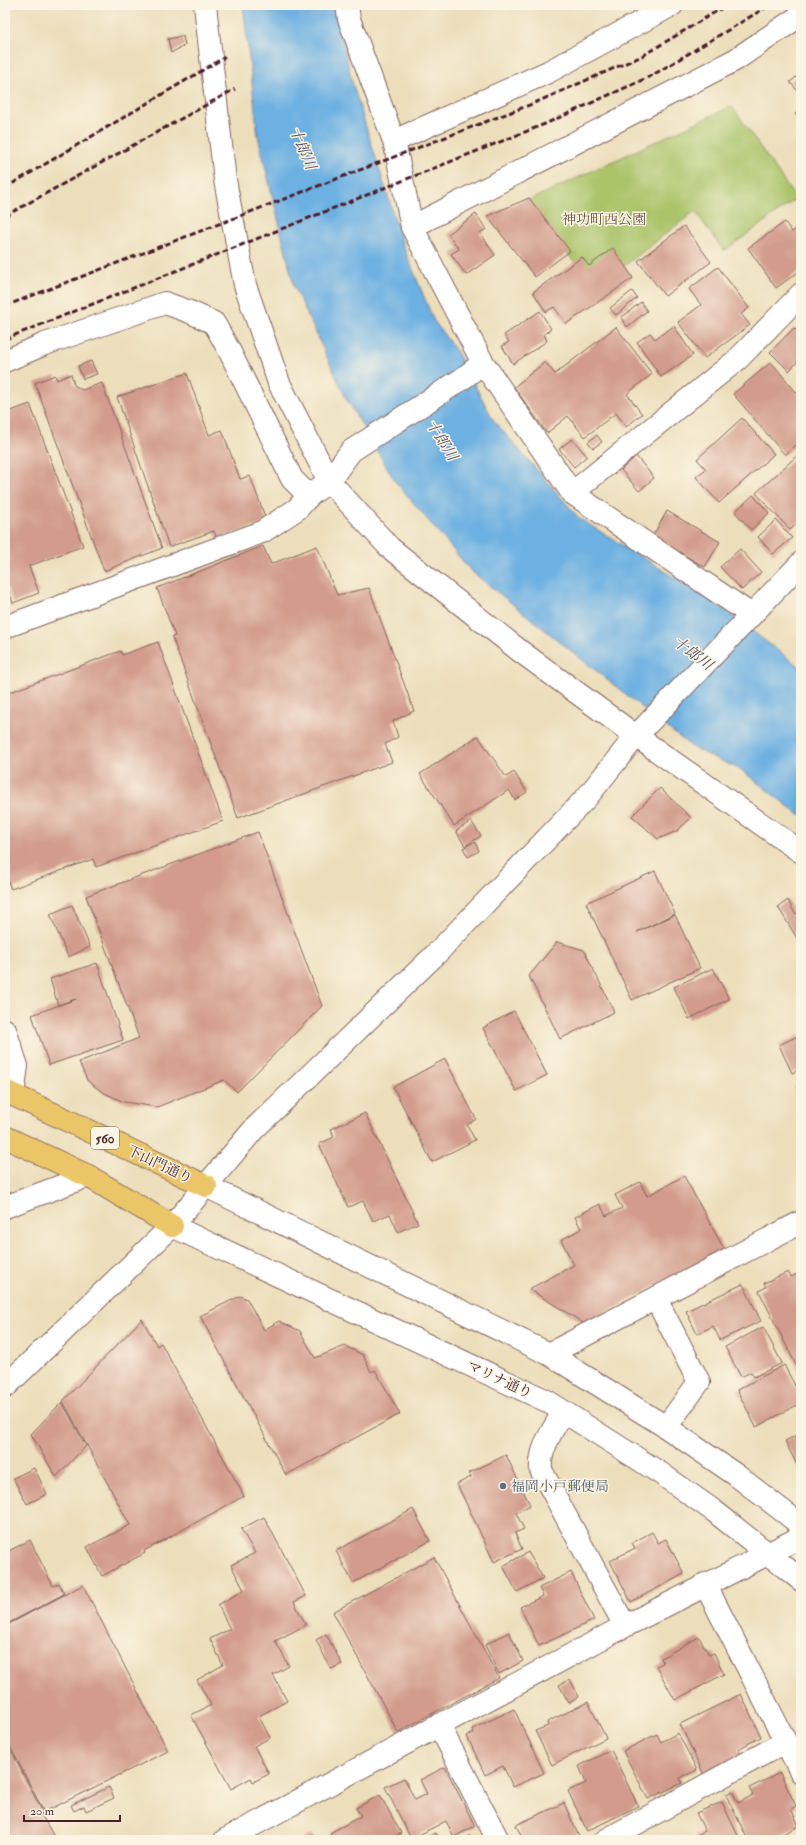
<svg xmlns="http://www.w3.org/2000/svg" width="806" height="1845" font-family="'IM FELL Double Pica','Noto Serif JP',serif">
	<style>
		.green { fill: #abc46a; stroke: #7a724a }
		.water { fill: #6db0e2; stroke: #5c6886 }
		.building { fill: #d29b8b }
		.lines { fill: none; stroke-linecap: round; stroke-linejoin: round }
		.minor-casing { stroke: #83625d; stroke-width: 24 }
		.tertiary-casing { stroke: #83625d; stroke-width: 24 }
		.primary-casing { stroke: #83625d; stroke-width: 24 }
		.minor { stroke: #fff; stroke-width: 22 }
		.tertiary { stroke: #fff; stroke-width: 22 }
		.primary { stroke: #ebc669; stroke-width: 22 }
		.rail { stroke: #4a1f2b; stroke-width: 3; stroke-dasharray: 6 3; stroke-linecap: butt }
		.service-dot { fill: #5c6f8a; stroke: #fcf5e5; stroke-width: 1.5 }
		.labels { text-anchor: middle; stroke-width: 3; stroke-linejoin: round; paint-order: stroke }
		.shield { fill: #fcf5e5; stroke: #7f5f63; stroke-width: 1 }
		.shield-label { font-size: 13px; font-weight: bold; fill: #4a1f2b }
		.park-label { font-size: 14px; fill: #67513e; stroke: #fcf5e5 }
		.street-label { font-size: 14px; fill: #4a1f2b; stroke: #fcf5e5 }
		.service-label { font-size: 14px; fill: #4e5e75; stroke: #fcf5e5; text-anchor: start }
		.water-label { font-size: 15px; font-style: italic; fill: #56526b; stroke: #fcf5e5 }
	</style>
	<rect width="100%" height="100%" fill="#fcf5e5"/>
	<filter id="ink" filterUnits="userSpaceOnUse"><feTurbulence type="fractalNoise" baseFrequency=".025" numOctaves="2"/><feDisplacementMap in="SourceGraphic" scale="8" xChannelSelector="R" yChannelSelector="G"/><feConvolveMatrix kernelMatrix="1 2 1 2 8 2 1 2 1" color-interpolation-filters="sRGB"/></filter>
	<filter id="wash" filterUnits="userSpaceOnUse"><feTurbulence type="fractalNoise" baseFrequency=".012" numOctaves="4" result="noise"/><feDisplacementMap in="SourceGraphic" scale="16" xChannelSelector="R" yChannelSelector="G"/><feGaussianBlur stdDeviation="0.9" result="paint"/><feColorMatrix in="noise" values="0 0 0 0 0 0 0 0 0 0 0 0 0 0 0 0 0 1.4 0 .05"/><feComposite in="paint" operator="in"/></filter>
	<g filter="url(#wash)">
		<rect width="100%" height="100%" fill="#ecdebb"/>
		<path class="green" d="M732,106l64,93 -72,52 -29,-40 -99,77 -71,-86z"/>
		<path class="water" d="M243,5h92l17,77 52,166 30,73 23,31 37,69 86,98 130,80 91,69v148l-60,-46 -48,-22 -222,-177 -76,-90 -49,-83 -52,-112 -36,-150z"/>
		<g id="blocks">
			<g class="building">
				<path d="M183,36l2,9 -14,8 -3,-14z"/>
				<path d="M801,73v22l-11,-13z"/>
				<path d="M801,110v12l-6,-8z"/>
				<path d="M529,198l41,53 -35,26 -48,-61z"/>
				<path d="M476,214l10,15 -6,4 15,22 -29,20 -15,-21 8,-5 -11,-15z"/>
				<path d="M785,222l7,10 9,-7v45l-25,18 -28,-40z"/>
				<path d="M684,226l27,36 -46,34 -27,-35z"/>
				<path d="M613,248l20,30 -67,46 -12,-17 -8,5 -13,-20 49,-35 7,9z"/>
				<path d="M718,267l31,41 -8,6 9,11 -45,33 -27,-36 23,-17 -12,-16z"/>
				<path d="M632,291l5,7 -21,17 -6,-7z"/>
				<path d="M641,302l6,9 -20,16 -6,-9z"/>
				<path d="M540,311l11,18 -7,5 3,7 -34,23 -11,-18 7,-4 -5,-7z"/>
				<path d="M674,326l19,29 -32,22 -24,-35 13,-9 5,6z"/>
				<path d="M616,327l36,47 -25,20 15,20 -16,13 -10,-14 -31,24 -17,-21 -21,17 -33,-46 31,-25 10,12z"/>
				<path d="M794,328l7,7v23l-12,13 -19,-19z"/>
				<path d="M91,361l6,13 -14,5 -5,-13z"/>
				<path d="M771,362l30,36v43l-16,14 -52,-61z"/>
				<path d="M187,373l22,62 13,-5 18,49 10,-3 17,46 -50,17 -3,-8 -45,16 -52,-150z"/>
				<path d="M71,374l3,11 8,5 20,-7 60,165 -58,23 -69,-188 20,-8 2,5z"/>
				<path d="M30,404l53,142 -54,20 10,27 -26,10 -8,-23v-167z"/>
				<path d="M742,418l32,36 -55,49 -23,-26 10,-8 -9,-10z"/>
				<path d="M597,435l5,7 -9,6 -5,-6z"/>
				<path d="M572,439l15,17 -13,11 -15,-18z"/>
				<path d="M801,452v68l-11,10 -34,-37z"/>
				<path d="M636,456l18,22 -15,13 -18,-21z"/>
				<path d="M753,495l16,18 -18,17 -16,-18z"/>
				<path d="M667,511l53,31 -15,25 -53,-30z"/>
				<path d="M776,520l16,18 -19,16 -15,-17z"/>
				<path d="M263,546l8,18 46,-18 20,49 32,-7 45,123 -21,10 5,16 -13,7 7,18 -154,56 -66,-181 3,-1 -18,-48z"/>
				<path d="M740,549l21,23 -19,18 -22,-23z"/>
				<path d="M158,642l65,179 -127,46 -3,-8 -82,30 -6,-15v-180l115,-43 2,4z"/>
				<path d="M478,736l28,41 8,-5 13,20 -12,8 -6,-10 -55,36 -34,-52z"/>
				<path d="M660,788l31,30 -14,13 -19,8 -26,-23z"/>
				<path d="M471,821l10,15 -16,10 -9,-15z"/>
				<path d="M258,832l64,174 -85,86 -13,-12 -67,27 -33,-5 -22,-10 -15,-12 -8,-18 60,-24 -53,-142z"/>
				<path d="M475,842l4,9 -11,6 -5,-9z"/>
				<path d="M655,871l20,43 -38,18 38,-17 25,53 -68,32 -46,-97z"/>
				<path d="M788,900l7,14 6,-3v34l-23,-38z"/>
				<path d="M72,905l18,42 -22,10 -18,-43z"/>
				<path d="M557,942l27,8 30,62 -54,27 -31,-63z"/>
				<path d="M97,963l26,77 -74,25 -17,-50 44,-16 -18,6 -8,-26z"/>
				<path d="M713,968l16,31 -40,20 -15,-32z"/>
				<path d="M514,1011l33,64 -31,16 -33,-63z"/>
				<path d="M800,1035l1,34 -9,4 -13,-28z"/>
				<path d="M445,1059l31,60 -9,6 8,15 -43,22 -39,-75z"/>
				<path d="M801,1084v12l-4,-10z"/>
				<path d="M365,1113l53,110 -20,9 -8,-18 -17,7 -10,-20 -15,6 -29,-63 15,-7 -3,-8z"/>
				<path d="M684,1176l40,73 -139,75 -56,-35 45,-24 -13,-25 20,-11 -6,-12 25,-13 6,12 16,-8 -7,-13 25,-13 7,14z"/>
				<path d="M788,1272l3,5 10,-5v103l-42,-84 7,-4 -2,-4z"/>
				<path d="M743,1284l18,37 -41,19 -7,-14 -16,8 -11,-23z"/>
				<path d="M240,1296l7,3 17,31 15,-9 21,10 15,27 30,-12 18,9 8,17 4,-2 25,44 -114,61 -86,-159z"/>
				<path d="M142,1319l15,27 4,-3 83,153 -100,55 1,2 -43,23 -15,-29 43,-22 -67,-124z"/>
				<path d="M763,1327l19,36 -28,14 -3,-5 -10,5 -16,-30z"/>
				<path d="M784,1365l17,32v6l-45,24 -19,-37z"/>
				<path d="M62,1402l24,44 -30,31 -25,-43z"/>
				<path d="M801,1433v32l-3,2 -13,-26z"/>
				<path d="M506,1455l24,50 -14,8 8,16 -9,4 7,16 -28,13 -37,-78 14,-7 -2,-4z"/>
				<path d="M34,1468l13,26 -20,10 -14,-26z"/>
				<path d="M413,1509l17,32 -77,42 -17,-32z"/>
				<path d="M264,1517l42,79 -12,6 12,23 -31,16 14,25 -16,9 14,26 -28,15 11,22 -16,8 15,28 -16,8 -2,-4 -20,11 -40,-74 20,-10 -14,-25 26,-15 -13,-26 20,-10 -12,-24 26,-15 -13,-25 24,-12 -14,-24z"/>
				<path d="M652,1532l6,11 8,-4 18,35 -53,28 -21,-41 25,-13 -3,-5z"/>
				<path d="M30,1540l23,46 6,-3 5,11 -59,31v-72z"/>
				<path d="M528,1552l15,26 -26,14 -14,-26z"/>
				<path d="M434,1557l65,121 -101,54 -65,-120z"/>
				<path d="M571,1572l23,48 -55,26 -19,-39 23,-11 -4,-8z"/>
				<path d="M83,1585l85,166 -124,61 -39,-76v-110z"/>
				<path d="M509,1632l14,29 -24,13 -14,-29z"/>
				<path d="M326,1634l16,30 -11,5 -15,-29z"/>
				<path d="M699,1637l10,18 5,-2 10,21 -49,26 -19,-34 7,-3 -2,-5z"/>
				<path d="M570,1679l9,18 -10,6 -10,-18z"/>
				<path d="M741,1694l20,43 -23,12 4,8 -38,18 -24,-51z"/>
				<path d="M588,1702l18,36 -54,27 -17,-34 13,-5 -1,-4z"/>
				<path d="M514,1709l30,64 -31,14 -10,-21 -18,9 -18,-39 7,-3 -2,-4z"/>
				<path d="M678,1733l19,37 -17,8 2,5 -34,16 -25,-48 34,-17 4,8z"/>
				<path d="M5,1739l38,74 -2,1 12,21 -9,5h-39z"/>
				<path d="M611,1750l27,56 -51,25 -19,-40 18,-8 -7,-17z"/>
				<path d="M445,1767l30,59 -21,11 -8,-16 -35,18 -26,-52 19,-9 11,22 12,-6 -7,-14z"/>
				<path d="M780,1773l16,33 -5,3 8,17 -28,14h-23l-22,-45 6,-4 6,12 15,-8 -4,-7z"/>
				<path d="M109,1787l5,11 -28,13 -2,-5 -10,5 -3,-6z"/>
				<path d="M380,1795l21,38 -12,7h-56l-3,-7 31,-17 -5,-8z"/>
				<path d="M722,1802l18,38h-43l-2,-4 10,-5 -9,-18z"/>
				<path d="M564,1803l16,36 -57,1 -7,-15z"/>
				<path d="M436,1833l4,7h-18z"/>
				<path d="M312,1834l3,6h-14z"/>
				<path d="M471,1835l2,5h-11z"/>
				<path d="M449,1836l2,4h-11z"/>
			</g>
		</g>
	</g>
	<g filter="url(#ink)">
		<use href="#blocks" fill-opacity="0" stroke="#83625d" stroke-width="1"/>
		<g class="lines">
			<g class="minor-casing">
				<g id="minor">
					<path d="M412,227l323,-167 66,-45"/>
					<path d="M5,361l40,-17 120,-41 25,9 24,11 15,27 63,129 17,17"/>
					<path d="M483,363l89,130 178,121"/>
					<path d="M572,493l166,-134 63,-65"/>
					<path d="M5,627l257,-95 35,-23 12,-13 20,-15 22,-30 111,-72 21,-16 -71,-136 -18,-86 -45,-122 -2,-14"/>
					<path d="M5,1030l12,36 -4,29"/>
					<path d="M5,1207l83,-31"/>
					<path d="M656,1299l43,83 -33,45"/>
					<path d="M549,1354l252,-132"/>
					<path d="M563,1412c-10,18 -24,37 -22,58l84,156"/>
					<path d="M705,1584l96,188"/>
					<path d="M439,1725l59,115"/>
					<path d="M225,1840l400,-214 176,-89"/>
					<path d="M606,1840l179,-98"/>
				</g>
			</g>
			<g class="tertiary-casing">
				<g id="tertiary">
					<path d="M205,5l20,175 20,105 34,98 50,98 61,67 130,103 116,85 165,116"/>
					<path d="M394,141l154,-69 124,-67"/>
					<path d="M206,1186l343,168 117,73 70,48 65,50"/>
					<path d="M172,1226l375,175 113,72 54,38 87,69"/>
					<path d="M5,1387l167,-161 82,-97 182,-175 151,-157 49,-61 165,-173"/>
				</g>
			</g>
			<g class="primary-casing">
				<g id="primary">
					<path d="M5,1091l201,95"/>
					<path d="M5,1137l83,39 84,50"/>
				</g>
			</g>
			<use href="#minor" class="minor"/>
			<use href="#tertiary" class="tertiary"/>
			<use href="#primary" class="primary"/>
			<g class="rail">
				<path d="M5,188l220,-131"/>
				<path d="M5,216l230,-127"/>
				<path d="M5,306l527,-202 110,-48 85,-51"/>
				<path d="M5,339l540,-215 106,-48 119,-71"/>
			</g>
		</g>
	</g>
	<circle class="service-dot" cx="503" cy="1486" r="4"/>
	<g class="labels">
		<rect class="shield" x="91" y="1127" width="28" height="22" rx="3"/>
		<g class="shield-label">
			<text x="105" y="1143">560</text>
		</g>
		<g class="park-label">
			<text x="604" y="224">神功町西公園</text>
		</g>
		<g class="street-label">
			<text transform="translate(160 1164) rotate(25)" y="5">下山門通り</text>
			<text transform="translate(500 1379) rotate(25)" y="5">マリナ通り</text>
		</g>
		<g class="service-label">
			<text x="511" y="1491">福岡小戸郵便局</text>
		</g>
		<g class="water-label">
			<text transform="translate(303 148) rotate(67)" y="5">十郎川</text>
			<text transform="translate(442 440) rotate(58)" y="5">十郎川</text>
			<text transform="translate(693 653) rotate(37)" y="5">十郎川</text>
		</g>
	</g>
	<rect width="806" height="1845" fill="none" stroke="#fcf5e5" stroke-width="20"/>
	<path d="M24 1815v6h96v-6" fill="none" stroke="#4a1f2b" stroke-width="2"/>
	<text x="30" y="1815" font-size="12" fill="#4a1f2b" stroke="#fcf5e5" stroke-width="3" paint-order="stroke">20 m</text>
</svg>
